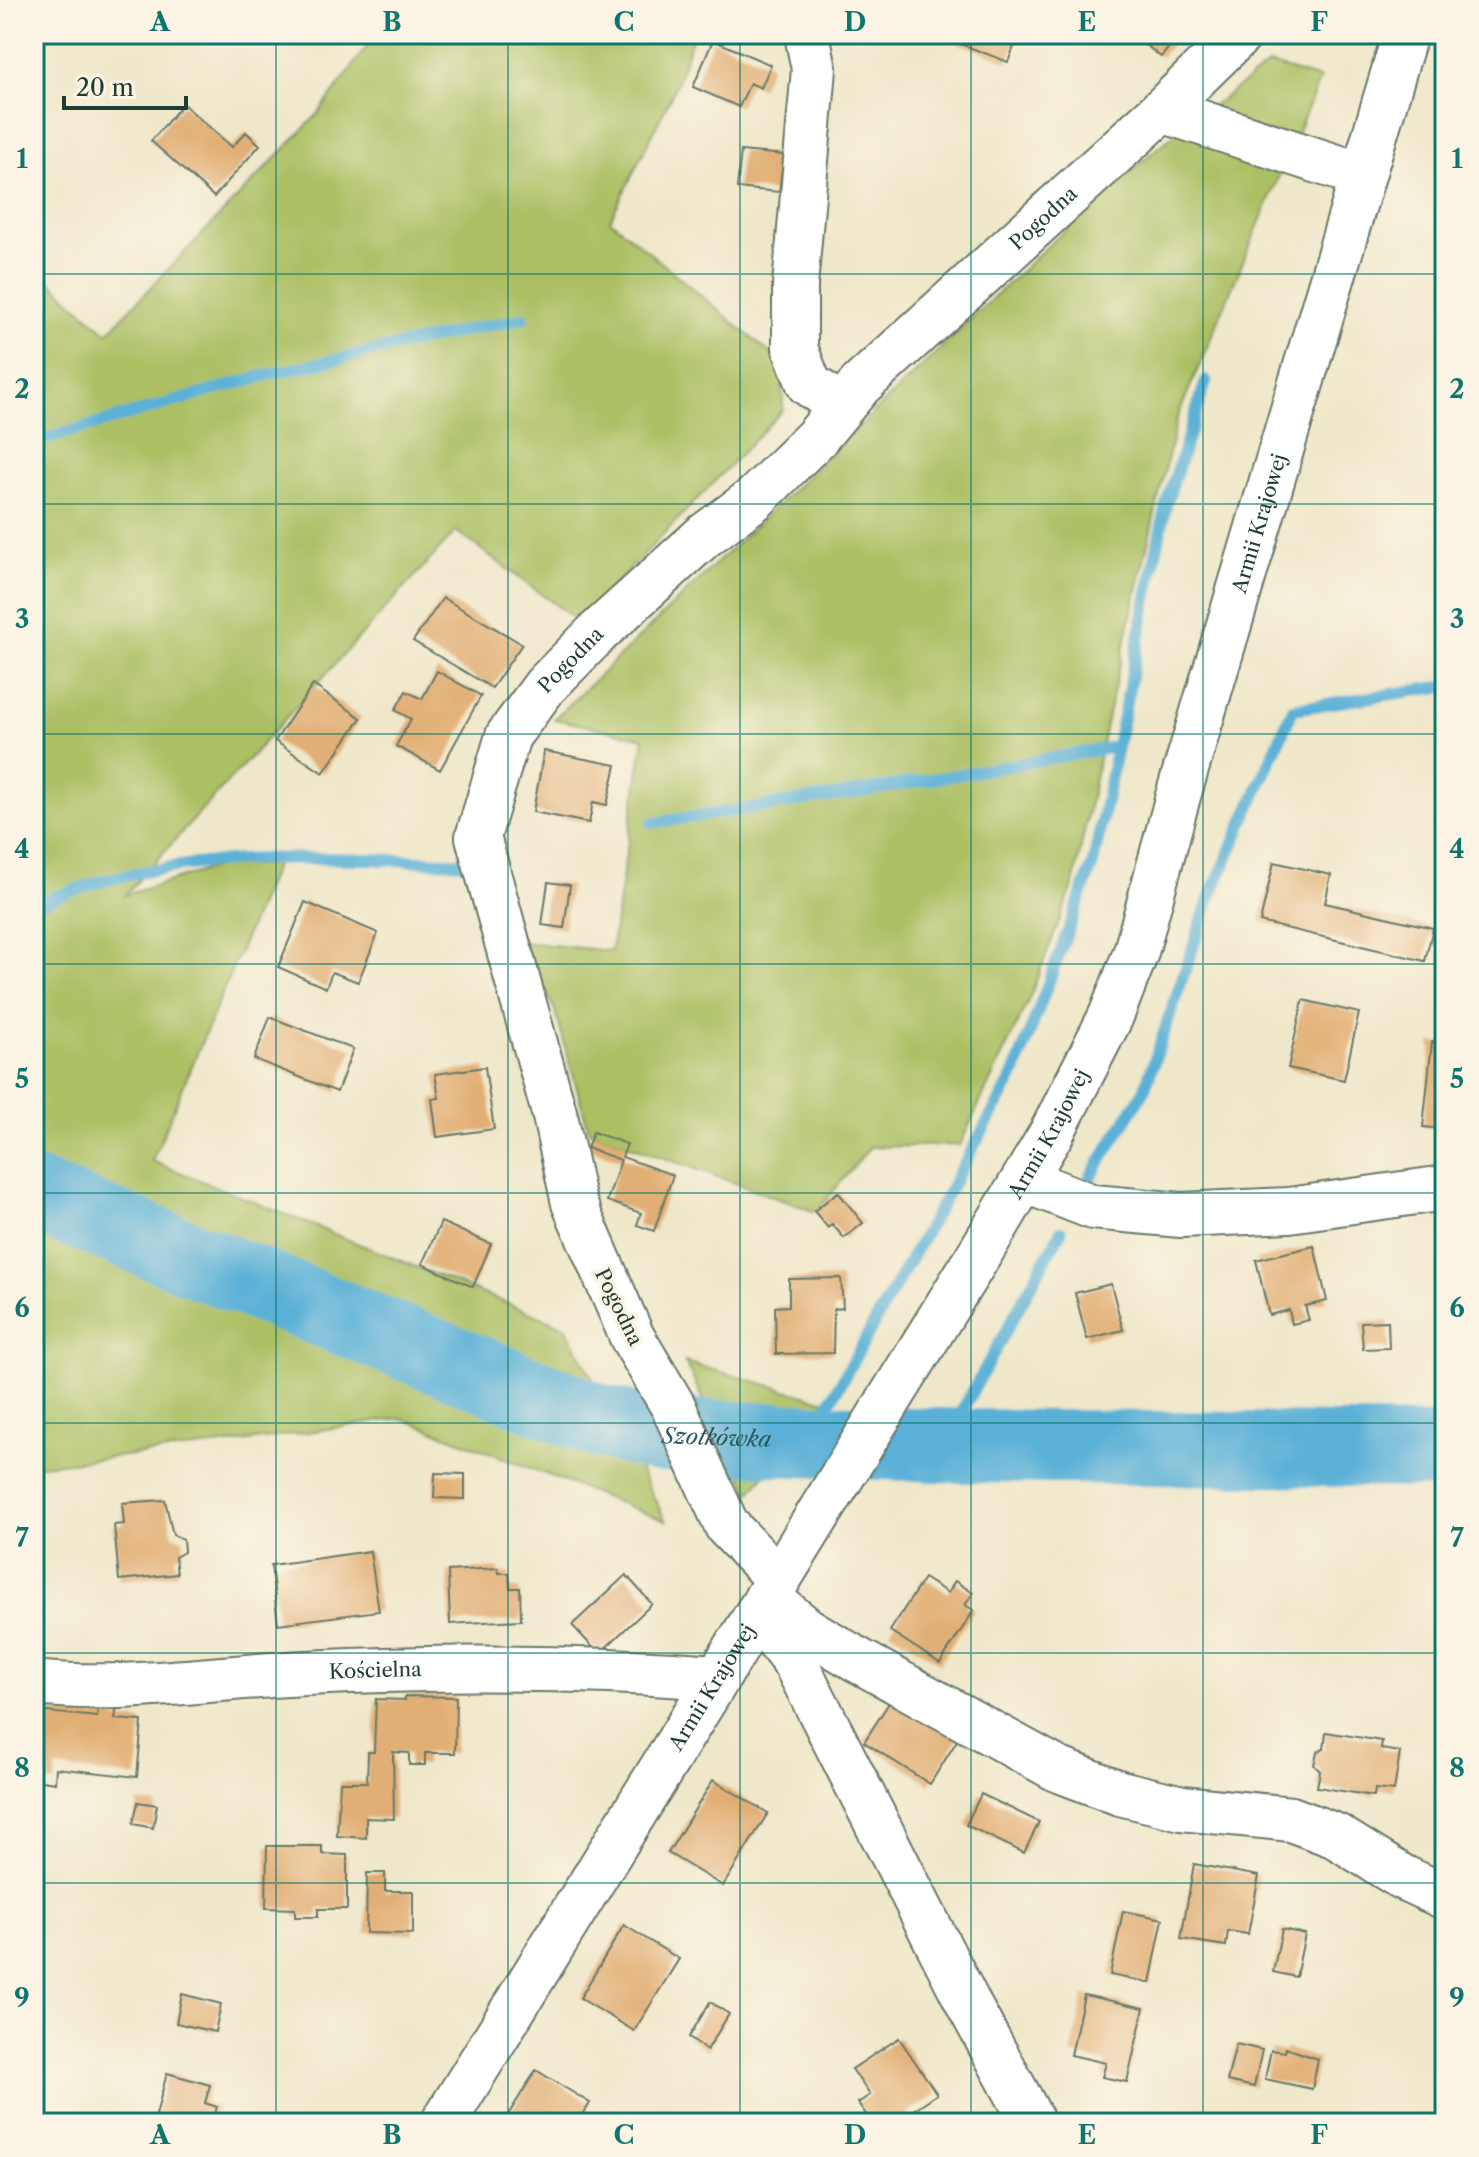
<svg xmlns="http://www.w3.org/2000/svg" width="1479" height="2157" font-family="'Libre Caslon Text',serif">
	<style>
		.green { fill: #acbf63; stroke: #667e4c; stroke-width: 2 }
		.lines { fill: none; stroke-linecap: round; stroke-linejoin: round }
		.stream { stroke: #5ab0d7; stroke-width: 12 }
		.river { stroke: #5ab0d7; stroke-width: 74 }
		.building { fill: #e1af75 }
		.minor-casing { stroke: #687868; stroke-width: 48 }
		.tertiary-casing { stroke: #687868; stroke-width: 48 }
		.minor { stroke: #fff; stroke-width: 44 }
		.tertiary { stroke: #fff; stroke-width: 44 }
		.grid { fill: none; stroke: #0f766e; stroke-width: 2; stroke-opacity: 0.55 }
		.labels { text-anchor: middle; stroke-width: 8; stroke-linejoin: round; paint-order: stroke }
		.street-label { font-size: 20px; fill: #1f3d34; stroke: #fcf5e5 }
		.water-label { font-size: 22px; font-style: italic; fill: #2e5a5d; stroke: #fcf5e5 }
		.neatline { fill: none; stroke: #0f766e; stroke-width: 3 }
		.grid-label { font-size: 26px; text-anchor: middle; font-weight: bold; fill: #0f766e }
	</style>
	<rect width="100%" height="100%" fill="#fcf5e5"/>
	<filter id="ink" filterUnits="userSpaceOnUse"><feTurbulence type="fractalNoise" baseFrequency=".0125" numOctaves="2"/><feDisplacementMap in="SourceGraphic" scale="16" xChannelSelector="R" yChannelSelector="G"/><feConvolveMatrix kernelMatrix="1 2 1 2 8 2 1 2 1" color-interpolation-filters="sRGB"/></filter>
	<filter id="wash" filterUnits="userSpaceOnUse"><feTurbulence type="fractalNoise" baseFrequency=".006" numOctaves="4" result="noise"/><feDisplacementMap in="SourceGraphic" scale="32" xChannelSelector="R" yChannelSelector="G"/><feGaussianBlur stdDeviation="1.8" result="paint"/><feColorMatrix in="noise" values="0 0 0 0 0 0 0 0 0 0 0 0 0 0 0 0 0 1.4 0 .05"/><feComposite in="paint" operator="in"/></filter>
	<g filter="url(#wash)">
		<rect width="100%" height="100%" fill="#efe7c9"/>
		<g class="green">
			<path d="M376,34h318l-21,58 -63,128 172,143 1,47 -204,212 -123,-91 -331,364 94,-29 57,-2 -124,297 414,166 100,194 -265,-103 -179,27 -188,21v-1199l73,66 211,-219z"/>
			<path d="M1269,64l51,15 -143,339 -70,301 -34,167 -44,113 -69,146 -90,2 -54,65 -227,-81 -34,-121 -34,-68 90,9 33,-213 -90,-19 489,-469 114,-102z"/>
			<path d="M685,1362l141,39 -76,92z"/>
		</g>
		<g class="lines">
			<g class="stream">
				<path d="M34,442l236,-68 253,-56"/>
				<path d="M652,823l201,-30 262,-46"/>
				<path d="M34,906c127,-60 295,-49 432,-43"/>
				<path d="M1085,1186l59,-95 65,-191 84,-191 152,-23"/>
				<path d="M808,1441l205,-364 80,-213 73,-359 40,-124"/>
				<path d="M943,1445l118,-214"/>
			</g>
			<path class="river" id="s1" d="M34,1195l565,226 58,14 308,11 480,5"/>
		</g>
		<g id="blocks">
			<g class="building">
				<path d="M947,34h72l-11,28 -63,-24z"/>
				<path d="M1132,34h48l-19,23z"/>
				<path d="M713,40l58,25 -10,23 -11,-5 -11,24 -46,-20z"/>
				<path d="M183,104l49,43 14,-15 14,13 -46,52 -63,-56z"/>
				<path d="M741,151l43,4 -5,37 -42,-4z"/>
				<path d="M443,598l79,46 -30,44 -79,-47z"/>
				<path d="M437,671l44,25 -41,74 -44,-24 15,-27 -16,-9 11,-19 16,8z"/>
				<path d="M313,685l48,33 -38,55 -48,-32z"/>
				<path d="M544,751l72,14 -9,40 -14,-3 -4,21 -56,-11z"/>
				<path d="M1274,862l57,13 -6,28 108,25 -8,33 -165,-39z"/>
				<path d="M548,882l22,3 -6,43 -22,-3z"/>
				<path d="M305,902l73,31 -20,49 -26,-10 -6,16 -48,-21z"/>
				<path d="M1303,1000l56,13 -15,67 -56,-12z"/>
				<path d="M270,1017l83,32 -16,43 -83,-33z"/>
				<path d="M1432,1042l13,2v85l-22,-2z"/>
				<path d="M485,1067l9,62 -57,8 -5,-38 7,-1 -4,-24z"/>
				<path d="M593,1132l34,12 -5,13 51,18 -19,56 -17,-6 4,-12 -34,-12 14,-41 -34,-12z"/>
				<path d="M838,1192l25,31 -19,15 -12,-14 -4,4 -14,-17z"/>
				<path d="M441,1222l50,22 -18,43 -51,-23z"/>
				<path d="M1314,1246l13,55 -22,5 4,14 -17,4 -3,-14 -20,5 -13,-55z"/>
				<path d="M841,1278l2,30 -9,1 -1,44 -57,1 -1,-47 14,-1v-27z"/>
				<path d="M1111,1284l12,46 -36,9 -12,-46z"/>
				<path d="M1388,1321l1,27 -26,1 -2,-27z"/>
				<path d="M435,1473l30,1v25l-31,-1z"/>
				<path d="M165,1500l8,35 10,4 1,13 -9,5 2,17 -58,6 -5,-55 10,-1 -2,-21z"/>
				<path d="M370,1551l9,60 -101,13 -7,-59z"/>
				<path d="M498,1568l1,5h10l1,15h10l1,32 -71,4 -2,-53z"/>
				<path d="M626,1575l26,29 -53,50 -27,-29z"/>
				<path d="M924,1578l24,15 7,-12 18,12 -8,12 9,5 -34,53 -50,-32z"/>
				<path d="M405,1696l51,1 -1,56h-30v12h-16v-12l-16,-1 1,67 -28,-1v20l-29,-2 3,-54h27l1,-30h6l2,-53 29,1z"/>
				<path d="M892,1698l66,41 -28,45 -66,-42z"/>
				<path d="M99,1703l18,2 -2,14 27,2 -5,56 -81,-9 -1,15 -20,-3 2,-69 60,6z"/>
				<path d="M1326,1732l56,9 -1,8 19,3 -6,39 -19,-2 -1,7 -57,-9 3,-16 -6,-6 3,-13 7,-3z"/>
				<path d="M713,1780l55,33 -45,73 -55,-33z"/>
				<path d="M981,1794l58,28 -15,31 -58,-28z"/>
				<path d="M138,1802l19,3 -4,23 -20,-4z"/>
				<path d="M267,1846h55v8l25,1v54h-29v8h-23v-8l-29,-1z"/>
				<path d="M1194,1864l65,12 -11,58 -20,-3 -2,15 -45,-7z"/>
				<path d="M367,1873h18v18h28v43l-47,-1z"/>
				<path d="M1123,1911l40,8 -13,64 -40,-8z"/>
				<path d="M624,1925l55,34 -45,72 -54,-33z"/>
				<path d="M1282,1929l23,5 -9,43 -23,-5z"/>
				<path d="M182,1994l39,10 -6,28 -39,-9z"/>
				<path d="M1084,1995l60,13 -17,74 -25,-5 4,-14 -35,-8z"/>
				<path d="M710,2002l19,12 -22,36 -18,-13z"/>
				<path d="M899,2038l38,56 -43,29h-22l-14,-20 12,-8 -18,-26z"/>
				<path d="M1236,2044l26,6 -8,37 -27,-6z"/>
				<path d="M1286,2048l32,11 -6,30 -47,-10 6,-29 14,2z"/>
				<path d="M536,2070l54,33 -12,20h-75z"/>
				<path d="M167,2073l43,12 -5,18 12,4 -5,16h-58z"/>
			</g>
		</g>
	</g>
	<g filter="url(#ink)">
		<use href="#blocks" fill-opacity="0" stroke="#687868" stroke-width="2"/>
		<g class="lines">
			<g class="minor-casing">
				<g id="minor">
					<path d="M807,34l7,35 -19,217v62l14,36 32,23"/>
					<path d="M1162,110l78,-76"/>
					<path d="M1024,1180l69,27 88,8 108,-5 156,-22"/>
					<path id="s2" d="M778,1579l-51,-53 -54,-120 -41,-69 -58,-134 -19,-87 -77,-279 30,-101 37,-50 53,-54 106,-96 50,-37 62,-61 44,-53 302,-275 199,65"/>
					<path d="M767,1597l39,32 50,30 201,110 63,24 62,15 109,11 45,17 66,41 43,20"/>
					<path d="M757,1614l39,50 175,345 62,114"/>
					<path id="s3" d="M34,1683c91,10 181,-6 272,-10 136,-7 275,-6 411,4"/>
				</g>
			</g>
			<g class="tertiary-casing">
				<g id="tertiary">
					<path id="s4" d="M443,2123l540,-875 68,-114 60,-118 25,-64 42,-156 227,-762"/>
				</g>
			</g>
			<use href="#minor" class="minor"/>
			<use href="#tertiary" class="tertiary"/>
		</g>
	</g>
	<path class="grid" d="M276,34v2089M508,34v2089M740,34v2089M971,34v2089M1203,34v2089M34,274h1411M34,504h1411M34,734h1411M34,964h1411M34,1193h1411M34,1423h1411M34,1653h1411M34,1883h1411"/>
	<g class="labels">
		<g class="street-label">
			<text dy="7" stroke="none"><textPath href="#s2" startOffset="1662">Pogodna</textPath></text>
			<text dy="7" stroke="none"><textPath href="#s4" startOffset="1808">Armii Krajowej</textPath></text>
			<text dy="7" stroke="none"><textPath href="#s2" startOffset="1014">Pogodna</textPath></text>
			<text dy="7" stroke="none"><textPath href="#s4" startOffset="1160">Armii Krajowej</textPath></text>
			<text transform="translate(619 1307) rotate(64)" y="7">Pogodna</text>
			<text dy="7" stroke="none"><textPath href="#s3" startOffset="342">Kościelna</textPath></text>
			<text dy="7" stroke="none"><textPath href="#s4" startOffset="512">Armii Krajowej</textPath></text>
		</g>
		<g class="water-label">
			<text dy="8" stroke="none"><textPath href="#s1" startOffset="728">Szotkówka</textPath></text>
		</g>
	</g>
	<rect width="1479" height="2157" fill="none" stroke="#fcf5e5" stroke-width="88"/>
	<path d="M64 96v12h122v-12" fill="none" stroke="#1f3d34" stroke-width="4"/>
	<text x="76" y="96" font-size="24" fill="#1f3d34" stroke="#fcf5e5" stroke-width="6" paint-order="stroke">20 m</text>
	<rect x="44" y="44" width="1391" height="2069" class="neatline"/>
	<g class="grid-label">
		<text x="160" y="31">A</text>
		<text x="392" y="31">B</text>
		<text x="624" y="31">C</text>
		<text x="855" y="31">D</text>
		<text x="1087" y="31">E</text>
		<text x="1319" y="31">F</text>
		<text x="22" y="168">1</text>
		<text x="1457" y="168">1</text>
		<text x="22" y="398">2</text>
		<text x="1457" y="398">2</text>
		<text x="22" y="628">3</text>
		<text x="1457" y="628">3</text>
		<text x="22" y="858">4</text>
		<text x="1457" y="858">4</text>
		<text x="22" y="1088">5</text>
		<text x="1457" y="1088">5</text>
		<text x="22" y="1317">6</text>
		<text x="1457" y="1317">6</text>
		<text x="22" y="1547">7</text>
		<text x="1457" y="1547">7</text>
		<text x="22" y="1777">8</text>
		<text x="1457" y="1777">8</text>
		<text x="22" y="2007">9</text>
		<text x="1457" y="2007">9</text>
		<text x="160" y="2144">A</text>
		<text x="392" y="2144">B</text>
		<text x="624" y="2144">C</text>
		<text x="855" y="2144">D</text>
		<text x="1087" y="2144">E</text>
		<text x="1319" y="2144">F</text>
	</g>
</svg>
